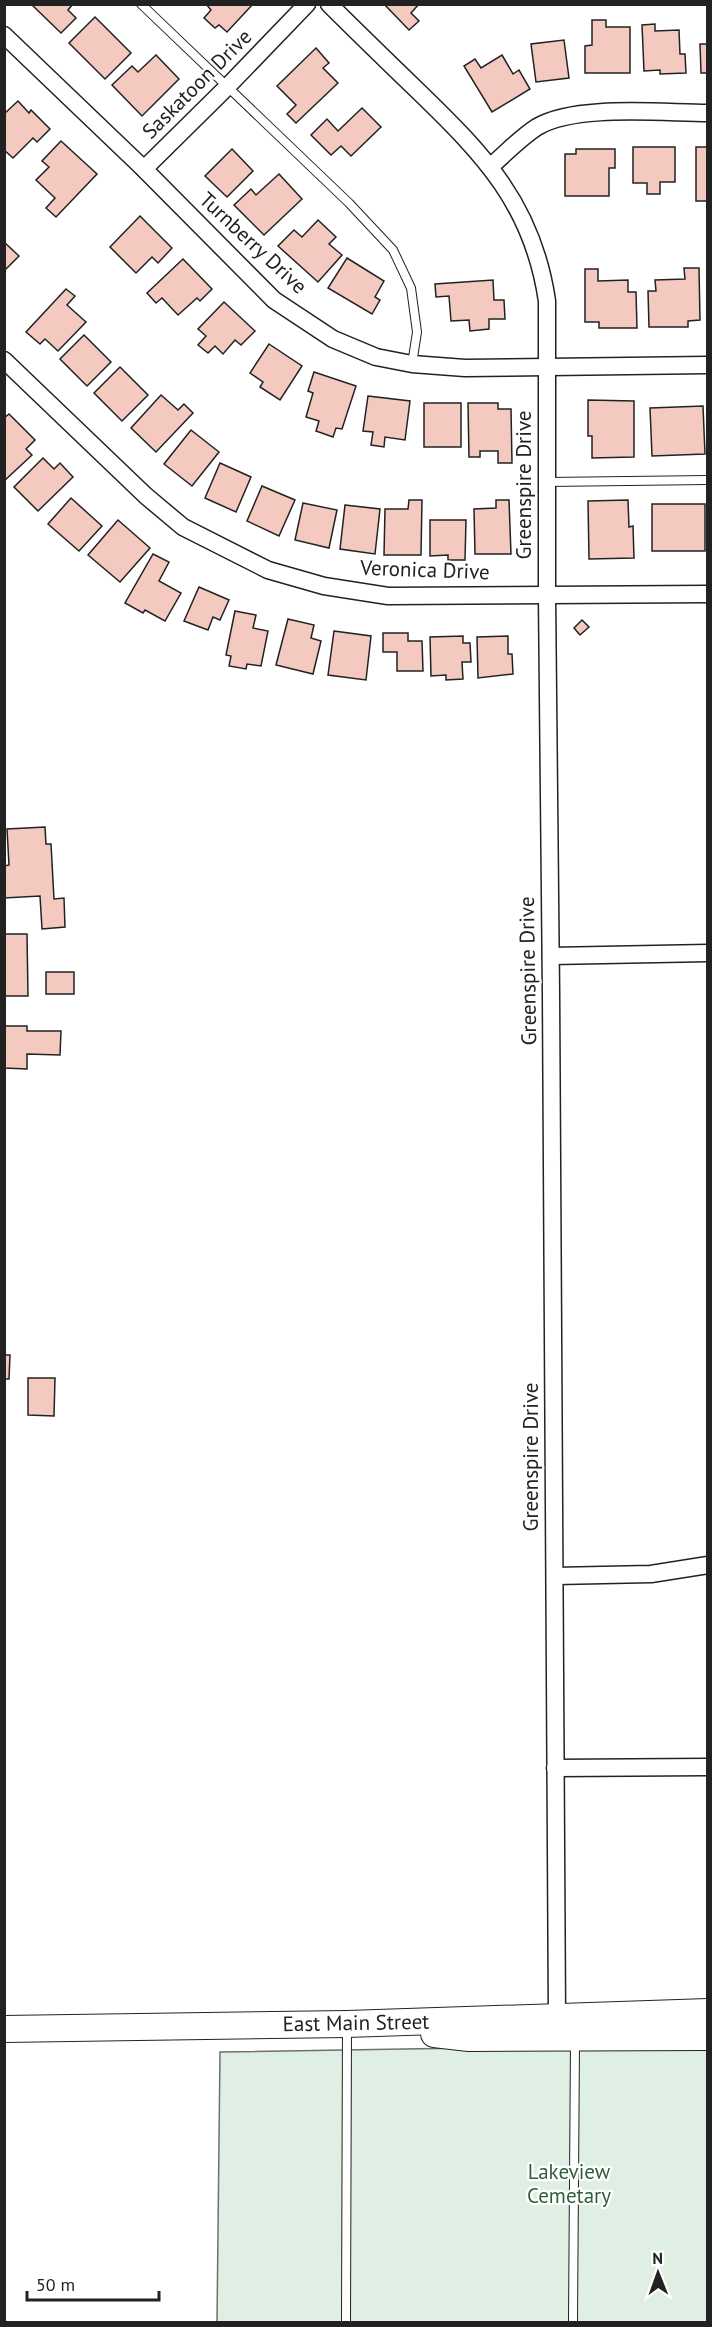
<svg xmlns="http://www.w3.org/2000/svg" width="712" height="2327" font-family="'PT Sans',sans-serif">
	<style>
		.green { fill: #e0efe3; stroke: #6f6f6f; stroke-width: 1.5 }
		.building { fill: #f3c9c0; stroke: #222; stroke-width: 1.5 }
		.lines { fill: none; stroke-linecap: round; stroke-linejoin: round }
		.service-casing { stroke: #222; stroke-width: 10 }
		.minor-casing { stroke: #222; stroke-width: 19 }
		.primary-casing { stroke: #222; stroke-width: 28 }
		.service { stroke: #fff; stroke-width: 8 }
		.minor { stroke: #fff; stroke-width: 16 }
		.primary { stroke: #fff; stroke-width: 26 }
		.labels { text-anchor: middle; stroke-width: 4.5; stroke-linejoin: round; paint-order: stroke }
		.street-label { font-size: 21px; fill: #222; stroke: #fff }
		.park-label { font-size: 21px; fill: #2f5e38; stroke: #fff }
	</style>
	<rect width="100%" height="100%" fill="#fff"/>
	<path class="green" d="M707,2044v278h-490l3,-270z"/>
	<g class="building">
		<path d="M31,4h42l-5,6 8,8 -15,15z"/>
		<path d="M206,4h47l-26,28 -8,-7 -4,3 -11,-10 7,-8z"/>
		<path d="M384,4h35l-8,9 8,8 -10,9z"/>
		<path d="M95,17l36,36 -26,26 -36,-36z"/>
		<path d="M592,20h14v7h24v46h-45v-27l7,-1z"/>
		<path d="M655,24v7l24,-1 1,24h5l1,19 -26,1v-4l-16,1 -2,-46z"/>
		<path d="M564,40l5,38 -33,4 -5,-38z"/>
		<path d="M700,44h8v29h-7z"/>
		<path d="M316,48l13,15 -6,5 15,15 -42,40 -9,-9 9,-9 -19,-19z"/>
		<path d="M156,55l23,24 -37,37 -30,-31 20,-19 6,6z"/>
		<path d="M502,55l11,19 6,-4 11,19 -38,23 -28,-46 11,-7 6,9z"/>
		<path d="M18,101l11,12 2,-3 19,19 -13,13 -4,-4 -20,20 -9,-8v-36z"/>
		<path d="M362,108l19,19 -30,29 -10,-10 -10,9 -20,-20 16,-16 11,12z"/>
		<path d="M61,141l36,33 -41,43 -10,-9 9,-10 -19,-18 13,-13 -7,-6z"/>
		<path d="M633,147h42v35h-15v12h-13v-11h-14z"/>
		<rect x="696" y="147" width="12" height="54"/>
		<path d="M232,149l21,22 -26,26 -22,-21z"/>
		<path d="M576,149h39v19h-6v28h-44v-42h11z"/>
		<path d="M279,174l23,25 -38,36 -30,-30 17,-16 5,6z"/>
		<path d="M140,216l32,32 -14,15 -6,-6 -16,16 -26,-26z"/>
		<path d="M318,220l18,17 -7,7 13,11 -24,27 -40,-36 16,-16 8,7z"/>
		<path d="M4,242l15,14 -15,15z"/>
		<path d="M347,258l37,23 -9,16 5,3 -8,14 -44,-26z"/>
		<path d="M183,259l29,30 -12,12 -3,-3 -19,17 -16,-17 -6,5 -9,-10z"/>
		<path d="M684,268h15l1,52 -12,1v6h-39l-1,-36h8l-1,-11 30,-1z"/>
		<path d="M585,269h13v12l30,-1v12h8l1,36h-38v-6h-14z"/>
		<path d="M493,280l1,20h10l1,19h-16v10l-19,2 -1,-11 -18,1 -2,-25 -13,1 -1,-13z"/>
		<path d="M66,289l9,7 -8,9 19,17 -28,29 -13,-12 -5,5 -14,-12z"/>
		<path d="M224,302l31,29 -14,14 -6,-5 -12,14 -8,-8 -7,7 -10,-8 8,-9 -8,-7z"/>
		<path d="M84,335l27,27 -24,24 -27,-27z"/>
		<path d="M269,344l33,22 -22,34 -20,-13 3,-5 -13,-9z"/>
		<path d="M120,367l28,28 -26,26 -28,-28z"/>
		<path d="M314,372l42,14 -14,43 -6,-1 -3,9 -17,-6 3,-10 -13,-4 7,-24 -5,-2z"/>
		<path d="M161,395l17,15 6,-6 9,9 -37,39 -25,-24z"/>
		<path d="M368,396l42,5 -5,39 -20,-3 -1,10 -13,-2 2,-13 -10,-1z"/>
		<path d="M588,400l46,1v56l-42,1v-22h-4z"/>
		<rect x="424" y="403" width="37" height="44"/>
		<path d="M468,403h30v6h13l1,54h-14v-12h-18v6h-11z"/>
		<path d="M703,406l2,48 -53,2 -2,-48z"/>
		<path d="M9,414l26,26 -9,9 6,6 -28,26v-63z"/>
		<path d="M191,430l28,22 -27,34 -28,-22z"/>
		<path d="M43,458l11,11 6,-6 13,14 -35,34 -24,-24z"/>
		<path d="M220,463l31,14 -15,35 -31,-14z"/>
		<path d="M262,486l33,14 -16,36 -32,-15z"/>
		<path d="M71,498l31,28 -23,25 -31,-27z"/>
		<path d="M409,500h13l-1,55h-37l1,-46h23z"/>
		<path d="M496,500h13l2,54h-36l-1,-45 22,-1z"/>
		<path d="M628,500l1,27 4,-1 1,32 -45,1 -1,-58z"/>
		<path d="M303,503l34,7 -8,38 -34,-8z"/>
		<rect x="652" y="504" width="53" height="47"/>
		<path d="M345,505l35,4 -5,45 -35,-5z"/>
		<path d="M118,520l32,28 -30,34 -32,-27z"/>
		<path d="M430,520h36l-1,40h-17v-5l-18,1z"/>
		<path d="M153,554l16,8 -10,19 22,12 -16,28 -20,-11 -2,3 -18,-10z"/>
		<path d="M199,587l30,13 -9,20 -7,-3 -5,13 -24,-9z"/>
		<path d="M235,611l21,4 -3,13 15,3 -7,35 -14,-2 -1,5 -17,-3 2,-10 -5,-1z"/>
		<path d="M288,619l26,6 -3,13 10,3 -8,33 -37,-9z"/>
		<path d="M582,620l7,7 -9,8 -6,-7z"/>
		<path d="M334,631l37,5 -5,44 -38,-5z"/>
		<path d="M383,633h25v8h14l1,30h-26v-19h-14z"/>
		<path d="M463,636v7h7l1,19h-9l1,17 -17,1v-5l-15,1 -1,-39z"/>
		<path d="M508,636v18h4l1,20 -35,4 -1,-41z"/>
		<path d="M45,827l1,17h5l3,55 10,-1 1,29 -23,2 -2,-33 -36,2v-32l5,-1 -2,-36z"/>
		<path d="M4,934h23l1,62h-24z"/>
		<rect x="46" y="972" width="28" height="22"/>
		<path d="M4,1026h23v5h34l-1,24 -33,-1v15l-23,-1z"/>
		<path d="M4,1355h6l-1,24h-5z"/>
		<path d="M28,1378h27l-1,38 -26,-1z"/>
	</g>
	<g class="lines">
		<g class="service-casing">
			<g id="service">
				<path d="M141,4l208,199 44,47 18,38 6,44 -5,32"/>
				<path d="M547,482l161,-2"/>
				<path d="M346,2322l1,-296"/>
				<path d="M573,2322l2,-281"/>
			</g>
		</g>
		<g class="minor-casing">
			<g id="minor">
				<path d="M329,4c29,29 59,58 89,87 66,64 115,114 129,210v294l4,398 6,1024"/>
				<path d="M4,35l140,134 130,131 59,39 43,18 36,7 53,4 243,-3"/>
				<path d="M491,166c15,-13 29,-28 46,-39 38,-23 125,-14 171,-14"/>
				<path d="M144,169l83,-82 80,-83"/>
				<path d="M4,360l142,136 37,31 85,43 56,16 64,10 320,-2"/>
				<path d="M551,956l157,-3"/>
				<path d="M555,1576l96,-2 57,-9"/>
				<path d="M555,1768l153,-1"/>
			</g>
		</g>
		<g class="primary-casing">
			<g id="primary">
				<path d="M4,2029l343,-5 361,-12"/>
				<path d="M434,2034l35,4 239,-1"/>
			</g>
		</g>
		<use href="#service" class="service"/>
		<use href="#minor" class="minor"/>
		<use href="#primary" class="primary"/>
	</g>
	<g class="labels">
		<g class="street-label">
			<text transform="translate(197 84) rotate(-45)" y="7">Saskatoon Drive</text>
			<text transform="translate(253 243) rotate(43)" y="7">Turnberry Drive</text>
			<text transform="translate(524 485) rotate(-90)" y="7">Greenspire Drive</text>
			<text transform="translate(425 570) rotate(2)" y="7">Veronica Drive</text>
			<text transform="translate(528 971) rotate(-91)" y="7">Greenspire Drive</text>
			<text transform="translate(531 1457) rotate(-90)" y="7">Greenspire Drive</text>
			<text transform="translate(356 2023) rotate(-1)" y="7">East Main Street</text>
		</g>
		<g class="park-label">
			<text x="569" y="2179">Lakeview<tspan x="569" dy="24">Cemetary</tspan></text>
		</g>
	</g>
	<rect width="712" height="2327" fill="none" stroke="#222222" stroke-width="12"/>
	<g transform="translate(658 2273) rotate(359)" stroke="#ffffff" stroke-width="4.5" paint-order="stroke">
	<path d="M0-4.5L10 22L0 15L-10 22Z" fill="#222222"/>
	<text y="-9" font-size="16" font-weight="bold" text-anchor="middle" fill="#222222">N</text>
	</g>
	<path d="M27 2291v9h132v-9" fill="none" stroke="#222222" stroke-width="3"/>
	<text x="36" y="2291" font-size="18" fill="#222222" stroke="#ffffff" stroke-width="4.5" paint-order="stroke">50 m</text>
</svg>
